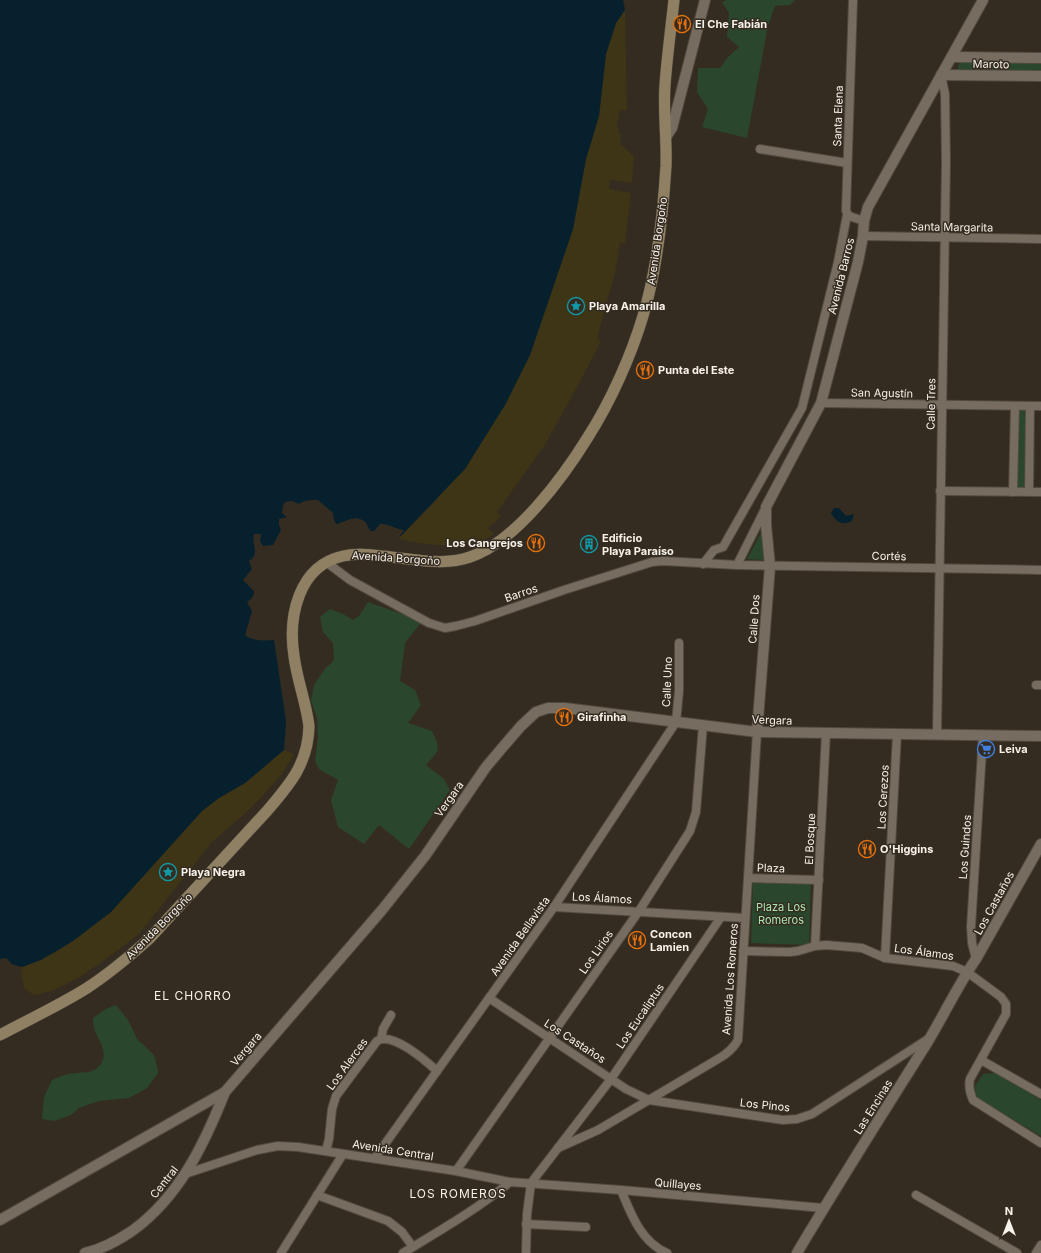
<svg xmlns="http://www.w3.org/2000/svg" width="1041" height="1253" font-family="Inter,sans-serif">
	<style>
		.green { fill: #2a462d }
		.sand { fill: #3d3515 }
		.water { fill: #06212d }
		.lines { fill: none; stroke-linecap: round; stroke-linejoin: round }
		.minor-casing { stroke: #504a40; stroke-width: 10 }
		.tertiary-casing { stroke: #504a40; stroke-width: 12 }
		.secondary-casing { stroke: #504a40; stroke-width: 12 }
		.minor { stroke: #766d60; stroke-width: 8 }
		.tertiary { stroke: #766d60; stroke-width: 10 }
		.secondary { stroke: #8f8063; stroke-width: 11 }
		.labels { text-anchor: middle; stroke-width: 3; stroke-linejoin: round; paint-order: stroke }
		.poi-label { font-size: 11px; font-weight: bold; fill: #f6f1e9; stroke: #352c21; text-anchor: start }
		.street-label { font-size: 11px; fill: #f6f1e9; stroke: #352c21 }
		.park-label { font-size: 11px; fill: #a9e5af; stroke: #352c21 }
		.neighbourhood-label { font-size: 12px; letter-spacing: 1px; fill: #f6f1e9; stroke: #352c21 }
	</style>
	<rect width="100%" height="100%" fill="#352c21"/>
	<g class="green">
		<path d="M727,0h68l-5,5 -15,1 -7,20 -21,112 -45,-11 6,-18 -11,-17 1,-24h22l8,-11 11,-10 -12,-10 2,-24 -7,-11z"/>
		<path d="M960,61l81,1v11h-85z"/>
		<path d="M1017,410h11l-1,79h-10z"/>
		<path d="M761,533l3,27 -17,-1z"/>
		<path d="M368,602l54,19 -17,22 -5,38 15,9 6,15 -13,18 24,8c9,19 8,18 -6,34l18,14 6,11 -41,59 -30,-24 -15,19 -26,-17 -7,-27 7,-20 -19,-11 -4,-8 3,-24 -1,-19 -6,-17 3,-16 10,-15 10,-10 -1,-17 -10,-11 -3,-15 10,-8 13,5 10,6 6,-4z"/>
		<path d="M753,881l58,2 -2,62 -58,-2z"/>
		<path d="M116,1005l12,15 9,19 17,16 3,11 1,7 -11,15 -18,10 -30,3 -20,7 -8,7 -17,6 -12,-2 2,-22 8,-17c5,-2 11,-5 17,-6 14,-3 28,2 34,-15 1,-3 1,-5 0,-9 -3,-13 -10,-16 -10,-32l13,-9z"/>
		<path d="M995,1073l46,27v36l-65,-39 -1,-11 8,-12z"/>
	</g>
	<g class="sand">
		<path d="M625,10l2,100h-7l-3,17 2,1 -1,5h3l-1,11 14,12 -2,27 -22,-3 -1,9 22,4 -6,50h-5l-5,30 -18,65 4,3 -25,48 -32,57 -47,66 4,5 -13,11 6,6c-5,3 -9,6 -14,8 -23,7 -59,2 -82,-3l34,-34 73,-100 25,-50 43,-126 13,-70 13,-43 7,-62 10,-31z"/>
		<path d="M284,750l10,4 -12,20 -9,10 -23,25 -38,33 -73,92 -40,30 -21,14 -26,13 -19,4 -9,-7 -3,-15 1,-6 34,-15 17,-11 38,-29 91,-101 17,-13 26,-15z"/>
	</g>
	<g class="water">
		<path d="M0,0h623l2,10 -9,13 -10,31 -7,62 -13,43 -13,70 -43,126 -25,50 -40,64 -67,70 6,-9c-9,-1 -16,-7 -24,-6l-6,7h-3c-3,-3 -4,-8 -7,-10 -10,-7 -18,1 -28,3l-2,-4 -1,-7 -15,-13c-7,0 -14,0 -19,4l-7,-3 -7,1 -2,4 -1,7 5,4 -8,2v6l2,5 -8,15 -10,1 -3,-5 1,-7h-7c-3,11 7,19 -5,27l3,8 -9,11 11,11c0,5 -2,8 -7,11l5,9 -7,24c7,6 20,6 29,5l12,81 -2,29 -39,33 -26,15 -17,13 -91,101 -38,29 -32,19 -19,7 -10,-3 -6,-6 -6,1z"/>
		<path d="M834,508h5l7,8 8,-2 -2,7c-10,5 -16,1 -21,-8z"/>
	</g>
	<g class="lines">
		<g class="minor-casing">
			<g id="minor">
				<path d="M853,0l-7,211 3,5 15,5"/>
				<path d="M760,149l87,14"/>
				<path d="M863,236l178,3"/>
				<path d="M821,403l220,3"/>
				<path d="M940,491l101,1"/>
				<path d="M1013,492l2,-86"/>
				<path d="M1029,492l1,-86"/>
				<path d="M326,562l24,18 79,43 16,5 11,-2 19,-5 89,-31 88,-28 11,-1 74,4 304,5"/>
				<path d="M703,564l11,-14 9,-3 79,-139 36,-146 9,-47"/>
				<path d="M737,565l28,-56"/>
				<path d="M1036,685h5"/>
				<path d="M937,734l9,-572 -1,-68 -4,-19"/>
				<path d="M748,878l71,2"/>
				<path d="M554,907l191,11"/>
				<path d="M815,946l11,-213"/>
				<path d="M743,951l47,1 8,-1 17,-5 11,-1 36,3 23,10 68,8 14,6 34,25 5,7v10l-36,65c-2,8 0,14 3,21l68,43"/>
				<path d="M885,958l12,-224"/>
				<path d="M976,959l-4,-16 -1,-16 12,-192"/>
				<path d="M489,998l137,91 23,11 134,20 14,-1 15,-5 116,-75"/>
				<path d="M381,1039l2,-10 8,-14"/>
				<path d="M981,1060l60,34"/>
				<path d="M558,1148l40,-18 120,-71c9,-5 15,-10 20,-19l19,-308"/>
				<path d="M326,1151l3,-12 3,-30 4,-13 41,-55c15,-10 49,20 60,30"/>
				<path d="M375,1158l179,-251 122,-185 3,-31v-48"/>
				<path d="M456,1171l183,-260 51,-80 6,-19 7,-87"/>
				<path d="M185,1174l72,-24 21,-4 20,1 158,24 54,11 111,8 202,18"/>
				<path d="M621,1190c10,24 20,52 46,63"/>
				<path d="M317,1195l71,26 14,11 11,15"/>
				<path d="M916,1195l101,58"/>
				<path d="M526,1224l60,3"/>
				<path d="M281,1253l62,-99"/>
				<path d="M403,1253c36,-22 73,-43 107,-71"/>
				<path d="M526,1253l1,-39 4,-31 80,-104 110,-162"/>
				<path d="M1036,1253l5,-8"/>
			</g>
		</g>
		<g class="tertiary-casing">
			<g id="tertiary">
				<path d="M952,57l89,1"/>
				<path d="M941,75l100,1"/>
				<path d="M666,137l6,-9 33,-128"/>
				<path d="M757,732l13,-166 -4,-41v-18l55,-104 37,-141 5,-26 1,-15 4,-14 115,-207"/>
				<path d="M0,1220l225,-128 157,-182 43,-54 61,-89 16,-19 19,-22 15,-14 12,-4h17l192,24 284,4"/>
				<path d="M85,1253c18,-4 32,-12 47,-22 47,-34 72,-86 93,-139"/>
				<path d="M797,1253c42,-71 86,-140 130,-210 17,-28 31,-58 49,-84l65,-115"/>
			</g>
		</g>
		<g class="secondary-casing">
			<path id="secondary" d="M0,1035c28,-15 60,-30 87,-47 23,-15 43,-32 63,-50l117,-127c23,-27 41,-47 42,-85 -3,-24 -12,-46 -15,-70 -6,-39 4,-90 49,-100 12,-3 25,-2 38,0 29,2 60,11 89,1 46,-15 94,-81 118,-120 23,-36 43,-81 55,-121 14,-46 20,-102 23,-150 1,-27 -3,-54 -1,-81 2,-28 6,-57 9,-85"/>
		</g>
		<use href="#minor" class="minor"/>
		<use href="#tertiary" class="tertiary"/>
		<use href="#secondary" class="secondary"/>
	</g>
	<defs>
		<g id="restaurant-ring" transform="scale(0.9)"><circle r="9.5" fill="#352c21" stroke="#e8710a" stroke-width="1.5"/><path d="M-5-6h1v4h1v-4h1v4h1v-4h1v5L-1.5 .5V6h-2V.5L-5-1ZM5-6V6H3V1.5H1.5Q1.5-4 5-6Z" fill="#e8710a"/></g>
		<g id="sight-ring" transform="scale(0.9)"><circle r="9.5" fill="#352c21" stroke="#0f9aa8" stroke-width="1.5"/><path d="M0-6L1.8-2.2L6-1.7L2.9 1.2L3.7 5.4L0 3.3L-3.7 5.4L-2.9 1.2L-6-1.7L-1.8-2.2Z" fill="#0f9aa8"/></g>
		<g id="building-ring" transform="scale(0.9)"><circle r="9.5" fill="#352c21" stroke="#0f9aa8" stroke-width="1.5"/><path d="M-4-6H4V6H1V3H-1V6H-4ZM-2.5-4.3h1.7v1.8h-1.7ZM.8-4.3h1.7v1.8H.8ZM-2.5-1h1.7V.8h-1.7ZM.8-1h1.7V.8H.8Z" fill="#0f9aa8"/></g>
		<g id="supermarket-ring" transform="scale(0.9)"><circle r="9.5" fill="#352c21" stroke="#3f7fe0" stroke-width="1.5"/><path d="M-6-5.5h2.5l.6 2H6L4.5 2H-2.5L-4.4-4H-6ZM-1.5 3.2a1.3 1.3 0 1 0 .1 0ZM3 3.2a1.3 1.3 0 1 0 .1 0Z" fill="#3f7fe0"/></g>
	</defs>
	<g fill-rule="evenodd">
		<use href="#restaurant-ring" x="682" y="24"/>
		<use href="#sight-ring" x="576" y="306"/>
		<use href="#restaurant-ring" x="645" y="370"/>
		<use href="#restaurant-ring" x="536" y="543"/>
		<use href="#building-ring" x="589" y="544"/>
		<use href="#restaurant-ring" x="564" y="717"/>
		<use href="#supermarket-ring" x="986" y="749"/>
		<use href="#restaurant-ring" x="867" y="849"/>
		<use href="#sight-ring" x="168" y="872"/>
		<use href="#restaurant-ring" x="637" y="940"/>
	</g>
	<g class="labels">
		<g class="poi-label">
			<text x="695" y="28">El Che Fabián</text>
			<text x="589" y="310">Playa Amarilla</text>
			<text x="658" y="374">Punta del Este</text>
			<text x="602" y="542">Edificio<tspan x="602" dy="13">Playa Paraíso</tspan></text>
			<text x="523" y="547" text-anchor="end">Los Cangrejos</text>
			<text x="577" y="721">Girafinha</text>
			<text x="999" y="753">Leiva</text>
			<text x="880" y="853">O'Higgins</text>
			<text x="181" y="876">Playa Negra</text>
			<text x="650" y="938">Concon<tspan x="650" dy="13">Lamien</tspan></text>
		</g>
		<g class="street-label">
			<text transform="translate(991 64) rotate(1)" y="4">Maroto</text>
			<text transform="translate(838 116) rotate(-88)" y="4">Santa Elena</text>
			<text transform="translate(952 227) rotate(1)" y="4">Santa Margarita</text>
			<text transform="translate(657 241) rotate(-82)" y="4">Avenida Borgoño</text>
			<text transform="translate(841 276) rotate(-76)" y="4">Avenida Barros</text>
			<text transform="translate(882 393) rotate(1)" y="4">San Agustín</text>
			<text transform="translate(931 404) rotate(-89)" y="4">Calle Tres</text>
			<text transform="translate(889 556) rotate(1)" y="4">Cortés</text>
			<text transform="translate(396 558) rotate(4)" y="4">Avenida Borgoño</text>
			<text transform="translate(521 593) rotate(-19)" y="4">Barros</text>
			<text transform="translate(754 619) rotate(-86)" y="4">Calle Dos</text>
			<text transform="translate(667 682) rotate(-88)" y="4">Calle Uno</text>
			<text transform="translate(772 720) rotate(2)" y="4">Vergara</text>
			<text transform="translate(883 797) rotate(-87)" y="4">Los Cerezos</text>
			<text transform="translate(449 799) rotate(-55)" y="4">Vergara</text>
			<text transform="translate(810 839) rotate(-87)" y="4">El Bosque</text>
			<text transform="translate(965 847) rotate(-86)" y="4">Los Guindos</text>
			<text transform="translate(771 868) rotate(2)" y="4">Plaza</text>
			<text transform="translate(602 898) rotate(3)" y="4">Los Álamos</text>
			<text transform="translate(994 903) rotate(-61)" y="4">Los Castaños</text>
			<text transform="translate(159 926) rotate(-45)" y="4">Avenida Borgoño</text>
			<text transform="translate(520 936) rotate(-55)" y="4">Avenida Bellavista</text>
			<text transform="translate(596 952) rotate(-55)" y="4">Los Lirios</text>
			<text transform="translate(924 952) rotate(8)" y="4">Los Álamos</text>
			<text transform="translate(730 979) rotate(-86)" y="4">Avenida Los Romeros</text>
			<text transform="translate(640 1016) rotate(-56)" y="4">Los Eucaliptus</text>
			<text transform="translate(575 1041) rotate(33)" y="4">Los Castaños</text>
			<text transform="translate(246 1049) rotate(-49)" y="4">Vergara</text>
			<text transform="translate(347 1064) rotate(-54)" y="4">Los Alerces</text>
			<text transform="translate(765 1105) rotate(6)" y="4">Los Pinos</text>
			<text transform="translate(873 1107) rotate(-58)" y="4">Las Encinas</text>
			<text transform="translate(393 1150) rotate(9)" y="4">Avenida Central</text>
			<text transform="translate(164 1182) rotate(-52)" y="4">Central</text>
			<text transform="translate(678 1184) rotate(5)" y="4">Quillayes</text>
		</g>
		<g class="park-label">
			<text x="781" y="911">Plaza Los<tspan x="781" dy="13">Romeros</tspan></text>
		</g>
		<g class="neighbourhood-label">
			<text x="193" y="1000">EL CHORRO</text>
			<text x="458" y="1198">LOS ROMEROS</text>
		</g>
	</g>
	<g transform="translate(1009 1221)" stroke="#352c21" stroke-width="3" paint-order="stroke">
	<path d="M0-3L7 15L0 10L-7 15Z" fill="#f6f1e9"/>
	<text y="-6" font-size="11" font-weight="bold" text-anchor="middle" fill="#f6f1e9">N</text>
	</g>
</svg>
